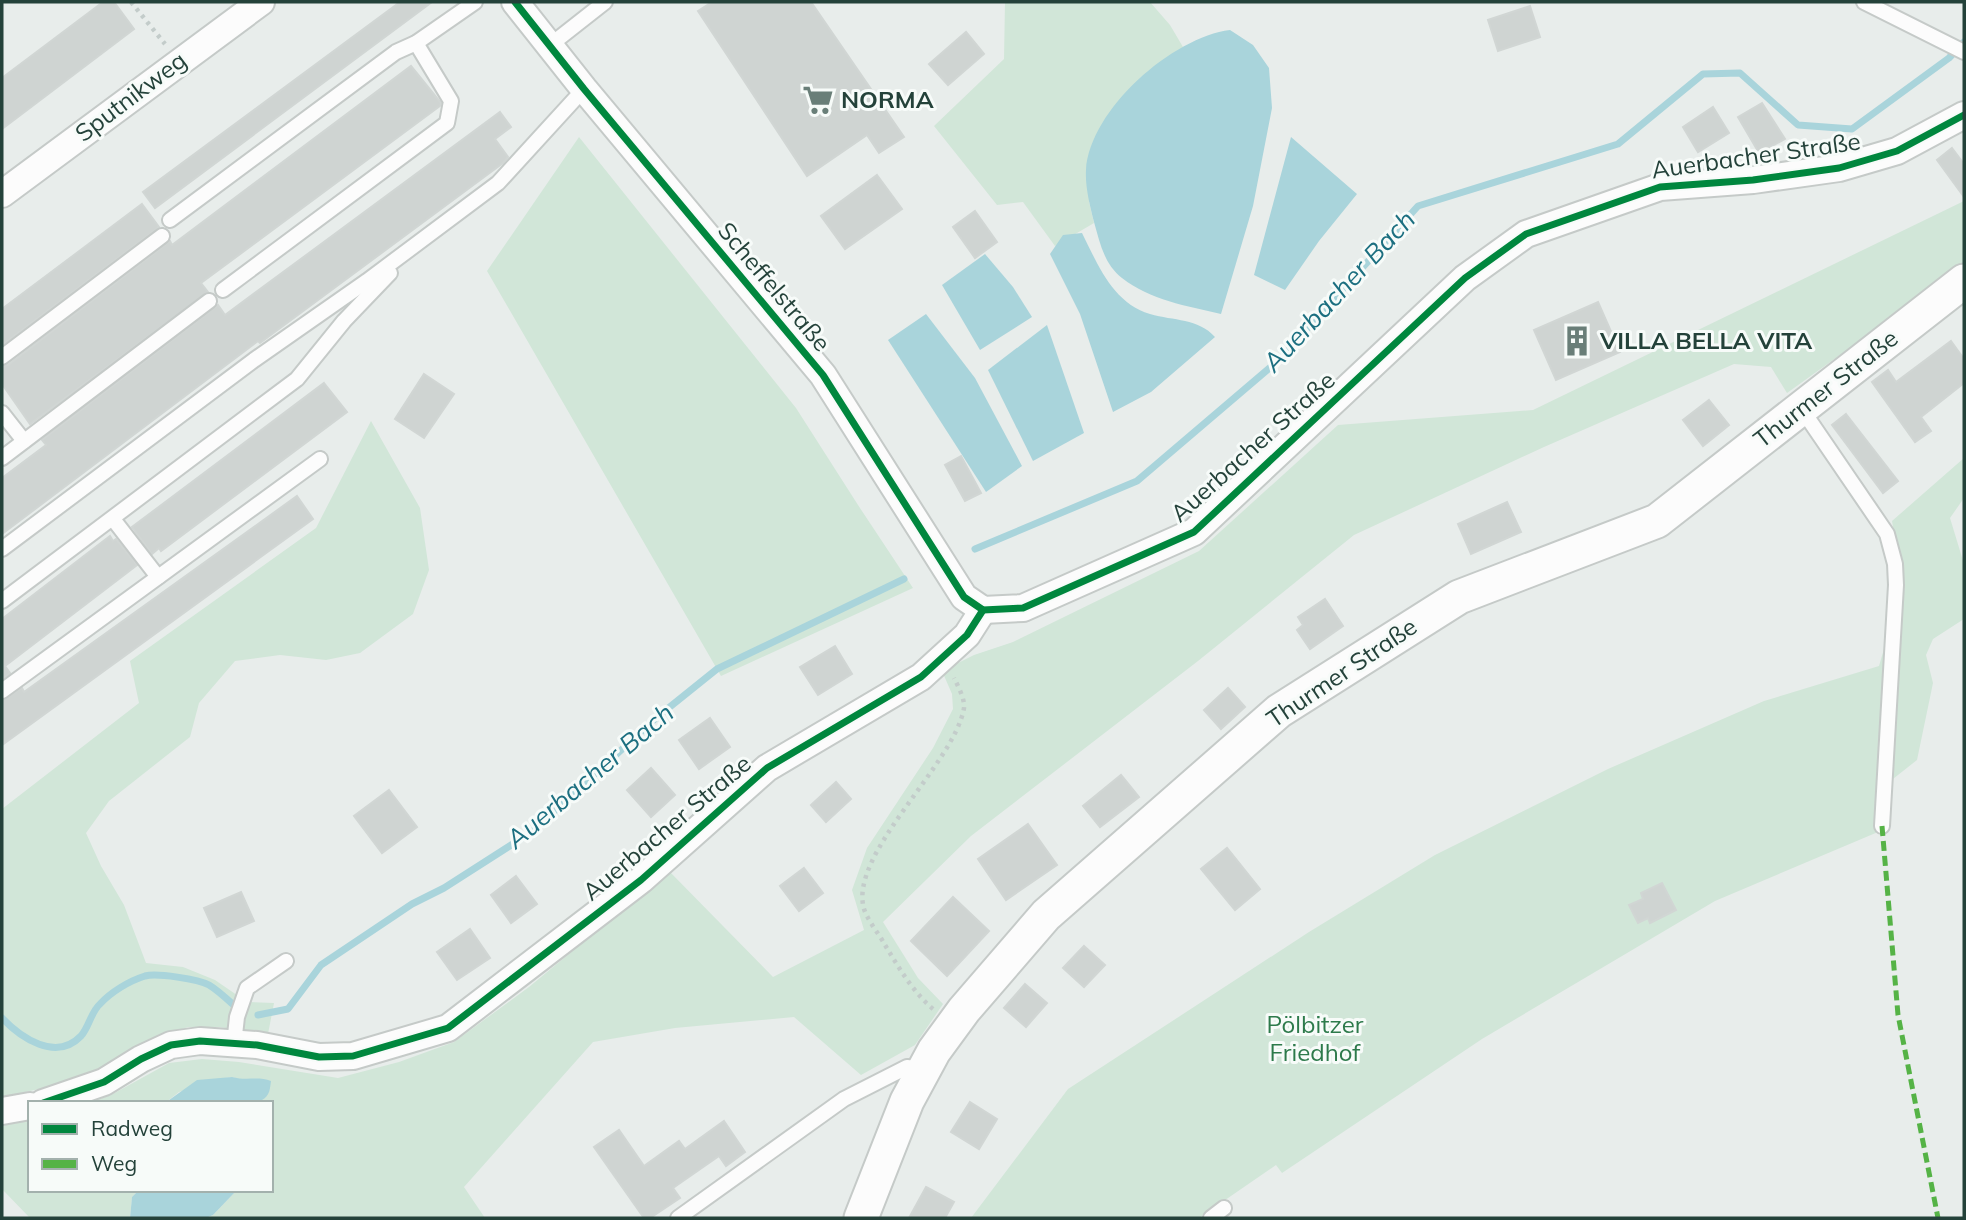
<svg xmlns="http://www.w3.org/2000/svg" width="1966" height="1220" font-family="Mulish,sans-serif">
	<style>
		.green { fill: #d1e6d8 }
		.water { fill: #a9d4db }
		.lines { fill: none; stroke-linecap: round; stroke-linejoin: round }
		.stream { stroke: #a9d4db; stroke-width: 7 }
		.building { fill: #cfd4d2; stroke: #d1d6d4; stroke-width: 2 }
		.service-casing { stroke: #c5cac8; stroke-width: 18 }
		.minor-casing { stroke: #c5cac8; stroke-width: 30 }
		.tertiary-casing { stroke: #c5cac8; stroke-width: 37 }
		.path { stroke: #c3ccca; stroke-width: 4.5; stroke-dasharray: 3.5 5; stroke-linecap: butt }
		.service { stroke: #fcfcfc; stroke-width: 14 }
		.minor { stroke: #fcfcfc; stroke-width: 26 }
		.tertiary { stroke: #fcfcfc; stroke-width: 33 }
		.quiet { stroke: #55b346; stroke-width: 5; stroke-dasharray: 10 5; stroke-linecap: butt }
		.cycleway-casing { stroke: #f7fbf9; stroke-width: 11 }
		.cycleway { stroke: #00873e; stroke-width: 7 }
		.labels { text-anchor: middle; stroke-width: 6; stroke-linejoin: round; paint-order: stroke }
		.street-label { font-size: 24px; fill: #24423a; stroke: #f7fbf9 }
		.poi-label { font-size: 24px; font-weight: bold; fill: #24423a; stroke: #f7fbf9; text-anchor: start }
		.park-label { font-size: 24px; fill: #2d7a4b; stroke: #f7fbf9 }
		.water-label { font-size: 26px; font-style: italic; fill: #1c6f80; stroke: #f7fbf9 }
	</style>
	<rect width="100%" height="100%" fill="#e8edeb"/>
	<g class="green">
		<path d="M1005,2h145l20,23 13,22 -43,31 -51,124 5,21 -39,23 -32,-44 -26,3 -63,-79 70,-67z"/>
		<path d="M579,137l217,271 62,97 55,83 -192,88 -234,-405z"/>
		<path d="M1964,201v65l-177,127 -16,-26 -37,-3 -190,83 -190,88 -156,126 -227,175 -88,86 35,56 25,26 -28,41 -54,30 -67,-58 -119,11 -82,14 -129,145 21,31h-279l7,-3 24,-25h34v-87h-23l14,-3 -9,-21 -8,2 -13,-4 -14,2 -39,13 -14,11h-76l22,-8 58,-32 33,-4 37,3 99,16 61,-16 55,-20 75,-55 140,-116 104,106 91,-47 -12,-40 15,-42 66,-100 20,-39 -1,-15 -10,-23 32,-16 39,-13 186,-91 139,-126 195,-15z"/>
		<path d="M371,421l49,87 9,62 -16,44 -53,39 -34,7 -46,-5 -45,6 -36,42 -9,34 -81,64 -23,32 15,33 23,39 22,58 37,4 32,13 32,22 27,1 -6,31 -49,-7h-31l-31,11 -76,42 -79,17v-288l137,-106 -9,-42 186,-133z"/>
		<path d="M1964,458v40l-14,20 14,46v55l-31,20 -7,16 7,28 -16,77 -38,30 -1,42 -163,69 -233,138 -200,134 -6,-8 -77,53h-228l97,-129 241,-157 126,-77 173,-86 156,-68 115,-35 24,-82 -11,-63z"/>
		<path d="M30,1119v71h109l-7,7 -2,21h-100l-28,-29v-63z"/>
	</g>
	<g class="water">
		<path d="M1230,30l23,15 16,23 3,40 -19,98 -32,108c-34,-8 -71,-14 -99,-36 -18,-14 -22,-35 -28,-56 -4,-16 -9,-35 -8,-52 4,-61 87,-133 144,-140z"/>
		<path d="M1291,137l66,57 -38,47 -34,49 -31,-15z"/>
		<path d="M1082,233c16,32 31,70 68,81 24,7 48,4 65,23l-64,55 -38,20 -33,-98 -30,-60 13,-19z"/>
		<path d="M985,254l28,33 19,30 -52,33 -38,-65z"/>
		<path d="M926,314l49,64 47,88 -36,26 -98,-152z"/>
		<path d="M1047,325l37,108 -51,28 -45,-91z"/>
		<path d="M232,1077c14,4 27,-1 39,4 -1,7 -1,15 -9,19 -14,7 -78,3 -97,3l32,-23z"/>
		<path d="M139,1190h98l-24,25 -7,3h-76l2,-21z"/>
	</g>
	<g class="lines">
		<g class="stream">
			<path d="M975,549l162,-68 143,-122 138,-153 200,-62 85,-70 37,-1 58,52 54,4 97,-71 15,-16"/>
			<path d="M258,1015l30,-6 33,-44 91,-61 32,-16 89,-57 123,-113 61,-49 187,-90"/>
			<path d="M2,1018c19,20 54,44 79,18 8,-9 10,-24 19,-32 11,-12 29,-23 45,-28 12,-3 53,3 64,9 10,6 20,16 29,24"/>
		</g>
	</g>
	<g class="building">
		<path d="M103,2h11l20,27 -132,100v-51z"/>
		<path d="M400,2h32l-277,206 -12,-16z"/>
		<path d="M712,2h99l93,135 -25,16 -12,-18 -60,41 -109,-165z"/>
		<path d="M1530,6l10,31 -42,14 -10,-31z"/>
		<path d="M966,32l18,22 -36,31 -19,-21z"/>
		<path d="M411,66l30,37 -1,3 -239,177 7,9 -178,132 -28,-40v-18l6,-1 162,-124 2,4z"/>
		<path d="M1762,103l23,36 -26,14 -21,-36z"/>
		<path d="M1713,107l16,26 -31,19 -15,-25z"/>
		<path d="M500,112l11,15 -16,12 13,18 -5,6 -243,180 -2,-2 -256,193v-56l44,-33 -4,-5 176,-135 7,10z"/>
		<path d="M1952,148l12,16v33l-27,-37z"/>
		<path d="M877,175l25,34 -57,40 -24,-33z"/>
		<path d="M142,204l17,23 -157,118v-36z"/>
		<path d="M975,211l22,31 -22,16 -22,-31z"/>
		<path d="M1598,302l22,50 -64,28 -22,-50z"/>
		<path d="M1951,341l13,18v24l-43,34 10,14 -16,11 -43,-60 16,-12 8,12z"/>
		<path d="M424,374l30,20 -30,44 -29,-19z"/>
		<path d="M324,383l23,29 -186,139 -2,-3 -7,6 -20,-27z"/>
		<path d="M1709,400l20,25 -26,21 -20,-26z"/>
		<path d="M1846,414l52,67 -15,12 -51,-68z"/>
		<path d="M961,456l20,37 -16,8 -20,-36z"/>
		<path d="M297,496l16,23 -311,226v-45l20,-12 2,4z"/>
		<path d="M1507,502l14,30 -50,22 -13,-30z"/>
		<path d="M110,536l3,5 3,-2 21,26 -132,101 5,7 -8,6v-60z"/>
		<path d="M1325,599l18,27 -33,23 -13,-19 6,-5 -5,-8z"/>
		<path d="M835,646l17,28 -34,21 -18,-28z"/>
		<path d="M1228,688l17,19 -24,22 -17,-19z"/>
		<path d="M710,718l20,29 -31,22 -20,-29z"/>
		<path d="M651,768l24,27 -24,22 -24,-27z"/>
		<path d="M1121,775l18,22 -39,30 -17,-21z"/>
		<path d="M836,782l15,17 -25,23 -15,-17z"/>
		<path d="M389,790l28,37 -35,26 -28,-37z"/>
		<path d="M1028,824l29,41 -51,35 -28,-41z"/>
		<path d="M1227,848l33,41 -25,21 -34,-41z"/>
		<path d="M804,868l19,25 -24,18 -19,-25z"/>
		<path d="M516,876l21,28 -26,19 -20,-28z"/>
		<path d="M1662,883l14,27 -26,13 -2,-5 -10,5 -9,-18 14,-6 -2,-6z"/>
		<path d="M241,892l13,29 -37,16 -13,-29z"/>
		<path d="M953,897l36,34 -42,45 -36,-35z"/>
		<path d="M470,929l20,29 -33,22 -20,-28z"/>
		<path d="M1084,946l21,19 -21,22 -21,-19z"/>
		<path d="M1025,984l22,19 -21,24 -22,-19z"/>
		<path d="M970,1102l27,17 -18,30 -28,-17z"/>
		<path d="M724,1121l21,31 -19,14 -7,-10 -46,32 7,10 -30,20h-6l-50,-71 25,-17 25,36 35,-25 6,8z"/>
		<path d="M926,1187l28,15 -9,16h-36z"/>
	</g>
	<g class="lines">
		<g class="service-casing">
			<g id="service">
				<path d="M1864,2l100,50"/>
				<path d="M549,46l56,-44"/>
				<path d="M170,220l226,-168 20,-9 59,-41"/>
				<path d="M223,290l224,-167 4,-22 -35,-58"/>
				<path d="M2,357l160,-121"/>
				<path d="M1801,408l86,126 8,30 1,21 -14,241"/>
				<path d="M2,413l22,28"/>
				<path d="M2,458l207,-157"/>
				<path d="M113,519l45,58"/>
				<path d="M2,549l252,-189 113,-79 131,-98 86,-94"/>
				<path d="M2,601l295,-222 47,-58 46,-48"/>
				<path d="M2,691l318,-232"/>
				<path d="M234,1044l3,-27 10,-29 39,-27"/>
				<path d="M678,1218l166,-119 63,-32 15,2"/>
				<path d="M1211,1218l13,-10"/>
			</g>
		</g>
		<g class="minor-casing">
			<g id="minor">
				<path d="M515,2l69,87 239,286 141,222 19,13 40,-2 171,-76 271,-254 61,-44 134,-47 93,-7 86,-12 58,-17 67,-36"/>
				<path d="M2,194l259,-192"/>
				<path d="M43,1103l61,-21 37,-23 30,-14 29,-4 57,4 62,12 34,-1 95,-28 193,-148 126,-112 154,-91 46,-42 16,-25"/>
				<path d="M2,1111l28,-5"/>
			</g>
		</g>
		<g class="tertiary-casing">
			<path id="tertiary" d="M861,1218l46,-117 27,-50 30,-41 82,-95 233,-204 180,-114 198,-76 307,-240"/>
		</g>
		<g class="path">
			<path d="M131,2l34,42"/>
			<path d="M933,1009c-20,-17 -34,-41 -48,-64 -6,-11 -17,-24 -21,-36 -16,-55 90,-144 100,-201 1,-9 -6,-22 -10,-30"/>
		</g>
		<use href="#service" class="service"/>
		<use href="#minor" class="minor"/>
		<use href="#tertiary" class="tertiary"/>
		<path class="quiet" d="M1882,826l16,189 40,203"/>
		<g class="cycleway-casing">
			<g id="cycleway">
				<path d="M515,2l69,87 239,286 141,222 19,13 40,-2 171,-76 271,-254 61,-44 134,-47 93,-7 86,-12 58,-17 67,-36"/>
				<path d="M43,1103l61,-21 37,-23 30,-14 29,-4 57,4 62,12 34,-1 95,-28 193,-148 126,-112 154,-91 46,-42 16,-25"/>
			</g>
		</g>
		<use href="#cycleway" class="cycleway"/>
	</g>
	<defs>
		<g id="supermarket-bare" transform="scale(2.415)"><path d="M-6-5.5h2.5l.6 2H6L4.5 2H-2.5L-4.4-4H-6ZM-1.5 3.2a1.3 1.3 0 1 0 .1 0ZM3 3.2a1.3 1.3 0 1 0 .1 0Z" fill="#697e78" stroke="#f7fbf9" stroke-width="2.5" paint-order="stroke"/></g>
		<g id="building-bare" transform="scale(2.415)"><path d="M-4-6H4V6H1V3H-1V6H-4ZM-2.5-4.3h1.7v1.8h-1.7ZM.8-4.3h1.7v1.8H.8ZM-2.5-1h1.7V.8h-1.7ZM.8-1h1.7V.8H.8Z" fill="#697e78" stroke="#f7fbf9" stroke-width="2.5" paint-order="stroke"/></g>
	</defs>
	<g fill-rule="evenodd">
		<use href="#supermarket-bare" x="818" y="100"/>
		<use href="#building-bare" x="1577" y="341"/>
	</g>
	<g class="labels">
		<g class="street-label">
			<text transform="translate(131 97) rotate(-37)" y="8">Sputnikweg</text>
			<text transform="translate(1756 156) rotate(-8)" y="8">Auerbacher Straße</text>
			<text transform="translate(774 287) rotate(50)" y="8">Scheffelstraße</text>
			<text transform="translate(1826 389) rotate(-38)" y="8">Thurmer Straße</text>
			<text transform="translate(1253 447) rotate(-42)" y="8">Auerbacher Straße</text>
			<text transform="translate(1342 673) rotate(-34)" y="8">Thurmer Straße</text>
			<text transform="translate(667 828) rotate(-40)" y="8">Auerbacher Straße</text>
		</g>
		<g class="poi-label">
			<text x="841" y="108">NORMA</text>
			<text x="1600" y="349">VILLA BELLA VITA</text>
		</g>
		<g class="park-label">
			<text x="1315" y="1033">Pölbitzer<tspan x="1315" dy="28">Friedhof</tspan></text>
		</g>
		<g class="water-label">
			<text transform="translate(1339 291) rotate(-47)" y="9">Auerbacher Bach</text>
			<text transform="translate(590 776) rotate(-40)" y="9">Auerbacher Bach</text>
		</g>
	</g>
	<rect width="1966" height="1220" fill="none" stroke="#24423a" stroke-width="7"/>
	<rect x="28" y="1101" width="245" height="91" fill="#f7fbf9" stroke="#a3b1ad" stroke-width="2"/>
	<rect x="42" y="1124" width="35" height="10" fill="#00873e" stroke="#a3b1ad" stroke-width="2"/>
	<text x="91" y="1136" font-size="21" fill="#24423a">Radweg</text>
	<rect x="42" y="1159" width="35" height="10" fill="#55b346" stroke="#a3b1ad" stroke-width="2"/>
	<text x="91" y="1171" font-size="21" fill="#24423a">Weg</text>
</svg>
